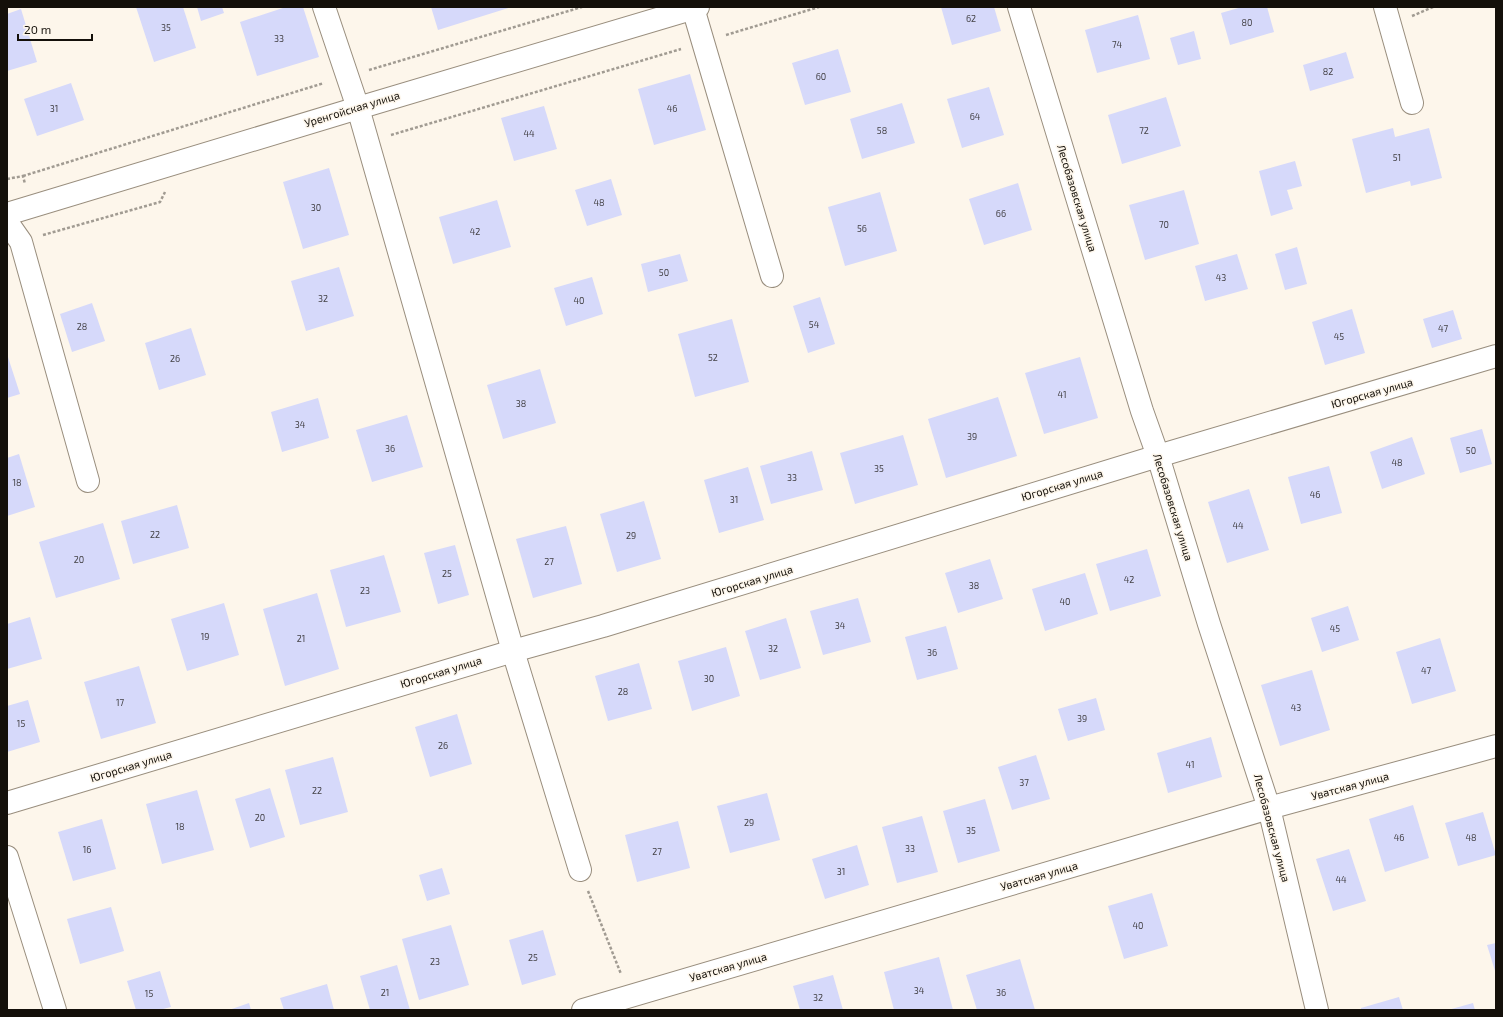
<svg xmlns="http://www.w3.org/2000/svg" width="1503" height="1017" font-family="'Exo 2',sans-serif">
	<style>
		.building { fill: #d6d9fa }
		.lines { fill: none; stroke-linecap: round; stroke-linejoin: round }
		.minor-casing { stroke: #998e7e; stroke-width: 24 }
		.path { stroke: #a19b92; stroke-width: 2.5; stroke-dasharray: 3 2; stroke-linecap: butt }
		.minor { stroke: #fff; stroke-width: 22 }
		.labels { text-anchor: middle; stroke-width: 3; stroke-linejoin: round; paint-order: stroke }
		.number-label { font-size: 9px; fill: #444246 }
		.street-label { font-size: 11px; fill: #14100a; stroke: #fdf6eb }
	</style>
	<rect width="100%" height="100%" fill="#fdf6eb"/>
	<g class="building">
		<path d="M136,7h47l13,41 -42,14z"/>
		<path d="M197,7h25l2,6 -23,8z"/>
		<path d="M286,7h17l16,50 -62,19 -17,-54z"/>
		<path d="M431,7h81l-74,23z"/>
		<path d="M941,7h53l7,24 -49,14z"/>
		<path d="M1242,7h25l7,25 -44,13 -9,-32z"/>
		<path d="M21,9l16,53 -30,9v-57z"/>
		<path d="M1138,15l12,44 -53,14 -12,-43z"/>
		<path d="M1194,31l7,28 -23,6 -8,-27z"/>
		<path d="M838,49l13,43 -46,13 -13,-42z"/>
		<path d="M1346,52l8,26 -44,13 -7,-26z"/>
		<path d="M690,74l16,56 -52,15 -16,-56z"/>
		<path d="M71,83l13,37 -47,16 -13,-37z"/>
		<path d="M989,87l15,48 -42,13 -15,-49z"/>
		<path d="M1166,97l15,49 -59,18 -14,-49z"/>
		<path d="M902,103l13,40 -53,16 -12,-40z"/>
		<path d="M544,106l13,43 -43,12 -13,-43z"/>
		<path d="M1393,128l2,9 34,-9 13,50 -31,8 -1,-5 -44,12 -14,-54z"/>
		<path d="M1295,161l7,25 -15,4 6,19 -22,7 -12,-45z"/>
		<path d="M329,168l20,67 -46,14 -20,-67z"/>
		<path d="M611,179l11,36 -35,11 -12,-36z"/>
		<path d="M1018,183l14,47 -48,15 -15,-46z"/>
		<path d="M1184,190l15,54 -54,16 -16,-55z"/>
		<path d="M880,192l17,59 -52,15 -17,-59z"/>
		<path d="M497,200l14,47 -58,17 -14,-47z"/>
		<path d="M1297,247l10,37 -22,6 -10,-36z"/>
		<path d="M680,254l8,27 -40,11 -7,-28z"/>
		<path d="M1237,254l11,35 -43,12 -10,-35z"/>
		<path d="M339,267l15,49 -48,15 -15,-50z"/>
		<path d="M592,277l11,37 -37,12 -12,-38z"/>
		<path d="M820,297l15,47 -27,9 -15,-47z"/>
		<path d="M92,303l13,38 -33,11 -12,-38z"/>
		<path d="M1352,309l13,44 -40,12 -13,-43z"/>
		<path d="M1453,310l9,29 -30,9 -9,-29z"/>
		<path d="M732,319l17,63 -54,15 -17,-63z"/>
		<path d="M191,328l15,47 -47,15 -14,-47z"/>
		<path d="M7,354l13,40 -13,4z"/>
		<path d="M1080,357l18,61 -54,16 -19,-61z"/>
		<path d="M540,369l16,54 -53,16 -16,-54z"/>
		<path d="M998,397l19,59 -71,22 -18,-59z"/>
		<path d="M318,398l11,40 -47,14 -11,-40z"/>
		<path d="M407,415l16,52 -51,15 -16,-52z"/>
		<path d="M1482,429l10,35 -32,9 -10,-35z"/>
		<path d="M903,435l15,50 -63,19 -15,-51z"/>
		<path d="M1412,437l13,37 -43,15 -12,-37z"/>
		<path d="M812,451l11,39 -52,14 -11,-38z"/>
		<path d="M19,454l16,53 -28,9v-58z"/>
		<path d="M1329,466l13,47 -41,11 -13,-47z"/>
		<path d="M748,467l16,53 -45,13 -15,-53z"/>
		<path d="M1249,489l20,61 -42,13 -19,-61z"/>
		<path d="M644,501l17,58 -44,13 -17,-58z"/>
		<path d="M177,505l12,43 -56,16 -12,-43z"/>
		<path d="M103,523l17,56 -64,19 -17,-56z"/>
		<path d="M566,526l16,58 -49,14 -17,-59z"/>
		<path d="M455,545l14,50 -31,9 -14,-51z"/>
		<path d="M1147,549l14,47 -51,15 -14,-47z"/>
		<path d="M384,555l17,57 -55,15 -16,-57z"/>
		<path d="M990,559l13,40 -45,14 -13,-40z"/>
		<path d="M1085,573l13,41 -53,17 -13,-42z"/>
		<path d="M317,593l22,76 -54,17 -22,-77z"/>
		<path d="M858,598l13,44 -48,13 -13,-44z"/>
		<path d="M224,603l15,52 -52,16 -16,-52z"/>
		<path d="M1348,606l11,34 -37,12 -11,-34z"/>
		<path d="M30,617l12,42 -35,10v-45z"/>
		<path d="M786,618l15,50 -41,12 -15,-49z"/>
		<path d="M946,626l12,43 -41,11 -12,-43z"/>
		<path d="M1440,638l16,53 -44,13 -16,-52z"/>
		<path d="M726,647l14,49 -48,15 -14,-50z"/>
		<path d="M639,663l13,46 -44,12 -13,-45z"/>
		<path d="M139,666l17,57 -55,16 -17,-57z"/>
		<path d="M1312,670l18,60 -50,16 -19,-61z"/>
		<path d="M1096,698l9,32 -37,11 -10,-32z"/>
		<path d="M28,700l12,42 -33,10v-46z"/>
		<path d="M457,714l15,50 -42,13 -15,-50z"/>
		<path d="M1211,737l11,40 -54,16 -11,-40z"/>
		<path d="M1036,755l14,44 -38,11 -14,-43z"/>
		<path d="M333,757l15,55 -48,13 -15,-55z"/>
		<path d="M270,788l15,49 -35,11 -15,-49z"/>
		<path d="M197,790l17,60 -52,14 -16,-60z"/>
		<path d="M767,793l13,47 -50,13 -13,-47z"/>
		<path d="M985,799l15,52 -42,12 -15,-52z"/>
		<path d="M1413,805l16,53 -44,14 -16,-53z"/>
		<path d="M1483,812l13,43 -38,11 -13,-43z"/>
		<path d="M922,816l16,56 -41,11 -15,-56z"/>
		<path d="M102,819l14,50 -43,12 -15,-49z"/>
		<path d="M678,821l12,47 -53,14 -12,-47z"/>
		<path d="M857,845l12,40 -44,14 -13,-40z"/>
		<path d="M1349,849l17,52 -33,10 -17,-52z"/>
		<path d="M442,868l8,26 -23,7 -8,-26z"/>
		<path d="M1152,893l16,53 -44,13 -16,-53z"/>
		<path d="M111,907l13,44 -44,13 -13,-45z"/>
		<path d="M451,925l18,60 -50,15 -17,-61z"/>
		<path d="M543,930l13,45 -34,10 -13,-45z"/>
		<path d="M1496,943v31l-9,-29z"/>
		<path d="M939,957l14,53h-59l-10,-38z"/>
		<path d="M1020,959l15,51h-58l-11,-35z"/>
		<path d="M397,965l13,45h-40l-10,-34z"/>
		<path d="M160,971l11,36 -12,3h-23l-9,-29z"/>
		<path d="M833,975l10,35h-43l-7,-24z"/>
		<path d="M327,984l7,26h-50l-4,-12z"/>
		<path d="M1399,997l4,13h-42v-2z"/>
		<path d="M249,1003l2,7h-22z"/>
		<path d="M1473,1003l2,7h-27z"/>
	</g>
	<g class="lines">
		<g class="minor-casing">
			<g id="minor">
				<path d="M324,7l34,101 155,543 67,219"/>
				<path d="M1019,7l123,404 16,45 51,168 60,184 48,202"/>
				<path d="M1385,7l27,96"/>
				<path d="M693,8l79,268"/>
				<path d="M7,214l351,-106 340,-101"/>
				<path d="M7,222l14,20 67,239"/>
				<path d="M7,803l506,-152 90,-25 555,-170 338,-100"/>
				<path d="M7,857l48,153"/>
				<path d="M583,1010l686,-202 227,-62"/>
			</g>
		</g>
		<g class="path">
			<path d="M1412,16l21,-9"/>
			<path d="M726,35l93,-28"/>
			<path d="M369,70l213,-63"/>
			<path d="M391,135l290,-86"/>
			<path d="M23,176l301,-93"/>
			<path d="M7,179l16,-3 2,8"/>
			<path d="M43,235l117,-33 5,-10"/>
			<path d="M588,891l33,83"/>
		</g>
		<use href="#minor" class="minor"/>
	</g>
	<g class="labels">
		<g class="number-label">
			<text x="971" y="22">62</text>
			<text x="1247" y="26">80</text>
			<text x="166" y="31">35</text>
			<text x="279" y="42">33</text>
			<text x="1117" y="48">74</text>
			<text x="1328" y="75">82</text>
			<text x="821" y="80">60</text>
			<text x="54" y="112">31</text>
			<text x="672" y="112">46</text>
			<text x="975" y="120">64</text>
			<text x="882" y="134">58</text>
			<text x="1144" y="134">72</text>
			<text x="529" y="137">44</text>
			<text x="1397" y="161">51</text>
			<text x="599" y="206">48</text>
			<text x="316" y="211">30</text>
			<text x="1001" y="217">66</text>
			<text x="1164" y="228">70</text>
			<text x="862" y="232">56</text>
			<text x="475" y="235">42</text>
			<text x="664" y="276">50</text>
			<text x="1221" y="281">43</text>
			<text x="323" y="302">32</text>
			<text x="579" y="304">40</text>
			<text x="814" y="328">54</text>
			<text x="82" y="330">28</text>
			<text x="1443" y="332">47</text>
			<text x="1339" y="340">45</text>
			<text x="713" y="361">52</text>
			<text x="175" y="362">26</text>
			<text x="1062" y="398">41</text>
			<text x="521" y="407">38</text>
			<text x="300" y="428">34</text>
			<text x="972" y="440">39</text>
			<text x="390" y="452">36</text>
			<text x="1471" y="454">50</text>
			<text x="1397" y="466">48</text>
			<text x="879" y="472">35</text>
			<text x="792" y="481">33</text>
			<text x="17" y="486">18</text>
			<text x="1315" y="498">46</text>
			<text x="734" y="503">31</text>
			<text x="1238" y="529">44</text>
			<text x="155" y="538">22</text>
			<text x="631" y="539">29</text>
			<text x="79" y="563">20</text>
			<text x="549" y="565">27</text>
			<text x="447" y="577">25</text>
			<text x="1129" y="583">42</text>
			<text x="974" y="589">38</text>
			<text x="365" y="594">23</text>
			<text x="1065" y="605">40</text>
			<text x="840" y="629">34</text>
			<text x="1335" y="632">45</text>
			<text x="205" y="640">19</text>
			<text x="301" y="642">21</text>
			<text x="773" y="652">32</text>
			<text x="932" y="656">36</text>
			<text x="1426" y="674">47</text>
			<text x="709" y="682">30</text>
			<text x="623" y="695">28</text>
			<text x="120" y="706">17</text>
			<text x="1296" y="711">43</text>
			<text x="1082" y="722">39</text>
			<text x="21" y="727">15</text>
			<text x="443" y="749">26</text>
			<text x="1190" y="768">41</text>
			<text x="1024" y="786">37</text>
			<text x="317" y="794">22</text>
			<text x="260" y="821">20</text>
			<text x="749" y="826">29</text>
			<text x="180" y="830">18</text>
			<text x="971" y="834">35</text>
			<text x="1399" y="841">46</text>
			<text x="1471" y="841">48</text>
			<text x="910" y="852">33</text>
			<text x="87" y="853">16</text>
			<text x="657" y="855">27</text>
			<text x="841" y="875">31</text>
			<text x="1341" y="883">44</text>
			<text x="1138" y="929">40</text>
			<text x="533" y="961">25</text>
			<text x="435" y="965">23</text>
			<text x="919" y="994">34</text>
			<text x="385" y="996">21</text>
			<text x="1001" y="996">36</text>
			<text x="149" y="997">15</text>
			<text x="818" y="1001">32</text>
		</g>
		<g class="street-label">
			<text transform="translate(352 109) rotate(-17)" y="4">Уренгойская улица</text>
			<text transform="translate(1077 198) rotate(73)" y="4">Лесобазовская улица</text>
			<text transform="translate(1372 393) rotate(-16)" y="4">Югорская улица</text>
			<text transform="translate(1062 485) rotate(-17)" y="4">Югорская улица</text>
			<text transform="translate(1173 507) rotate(73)" y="4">Лесобазовская улица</text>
			<text transform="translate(752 581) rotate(-17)" y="4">Югорская улица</text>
			<text transform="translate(441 672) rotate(-17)" y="4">Югорская улица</text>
			<text transform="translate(131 766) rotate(-17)" y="4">Югорская улица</text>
			<text transform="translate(1350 786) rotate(-15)" y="4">Уватская улица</text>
			<text transform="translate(1272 828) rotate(75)" y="4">Лесобазовская улица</text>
			<text transform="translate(1039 876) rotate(-16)" y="4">Уватская улица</text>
			<text transform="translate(728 967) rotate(-16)" y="4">Уватская улица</text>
		</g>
	</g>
	<rect width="1503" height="1017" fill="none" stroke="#14100a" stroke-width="16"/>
	<path d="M18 34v6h74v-6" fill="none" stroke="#14100a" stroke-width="2"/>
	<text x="24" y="34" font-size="12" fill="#14100a" stroke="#fdf6eb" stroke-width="3" paint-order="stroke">20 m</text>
</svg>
